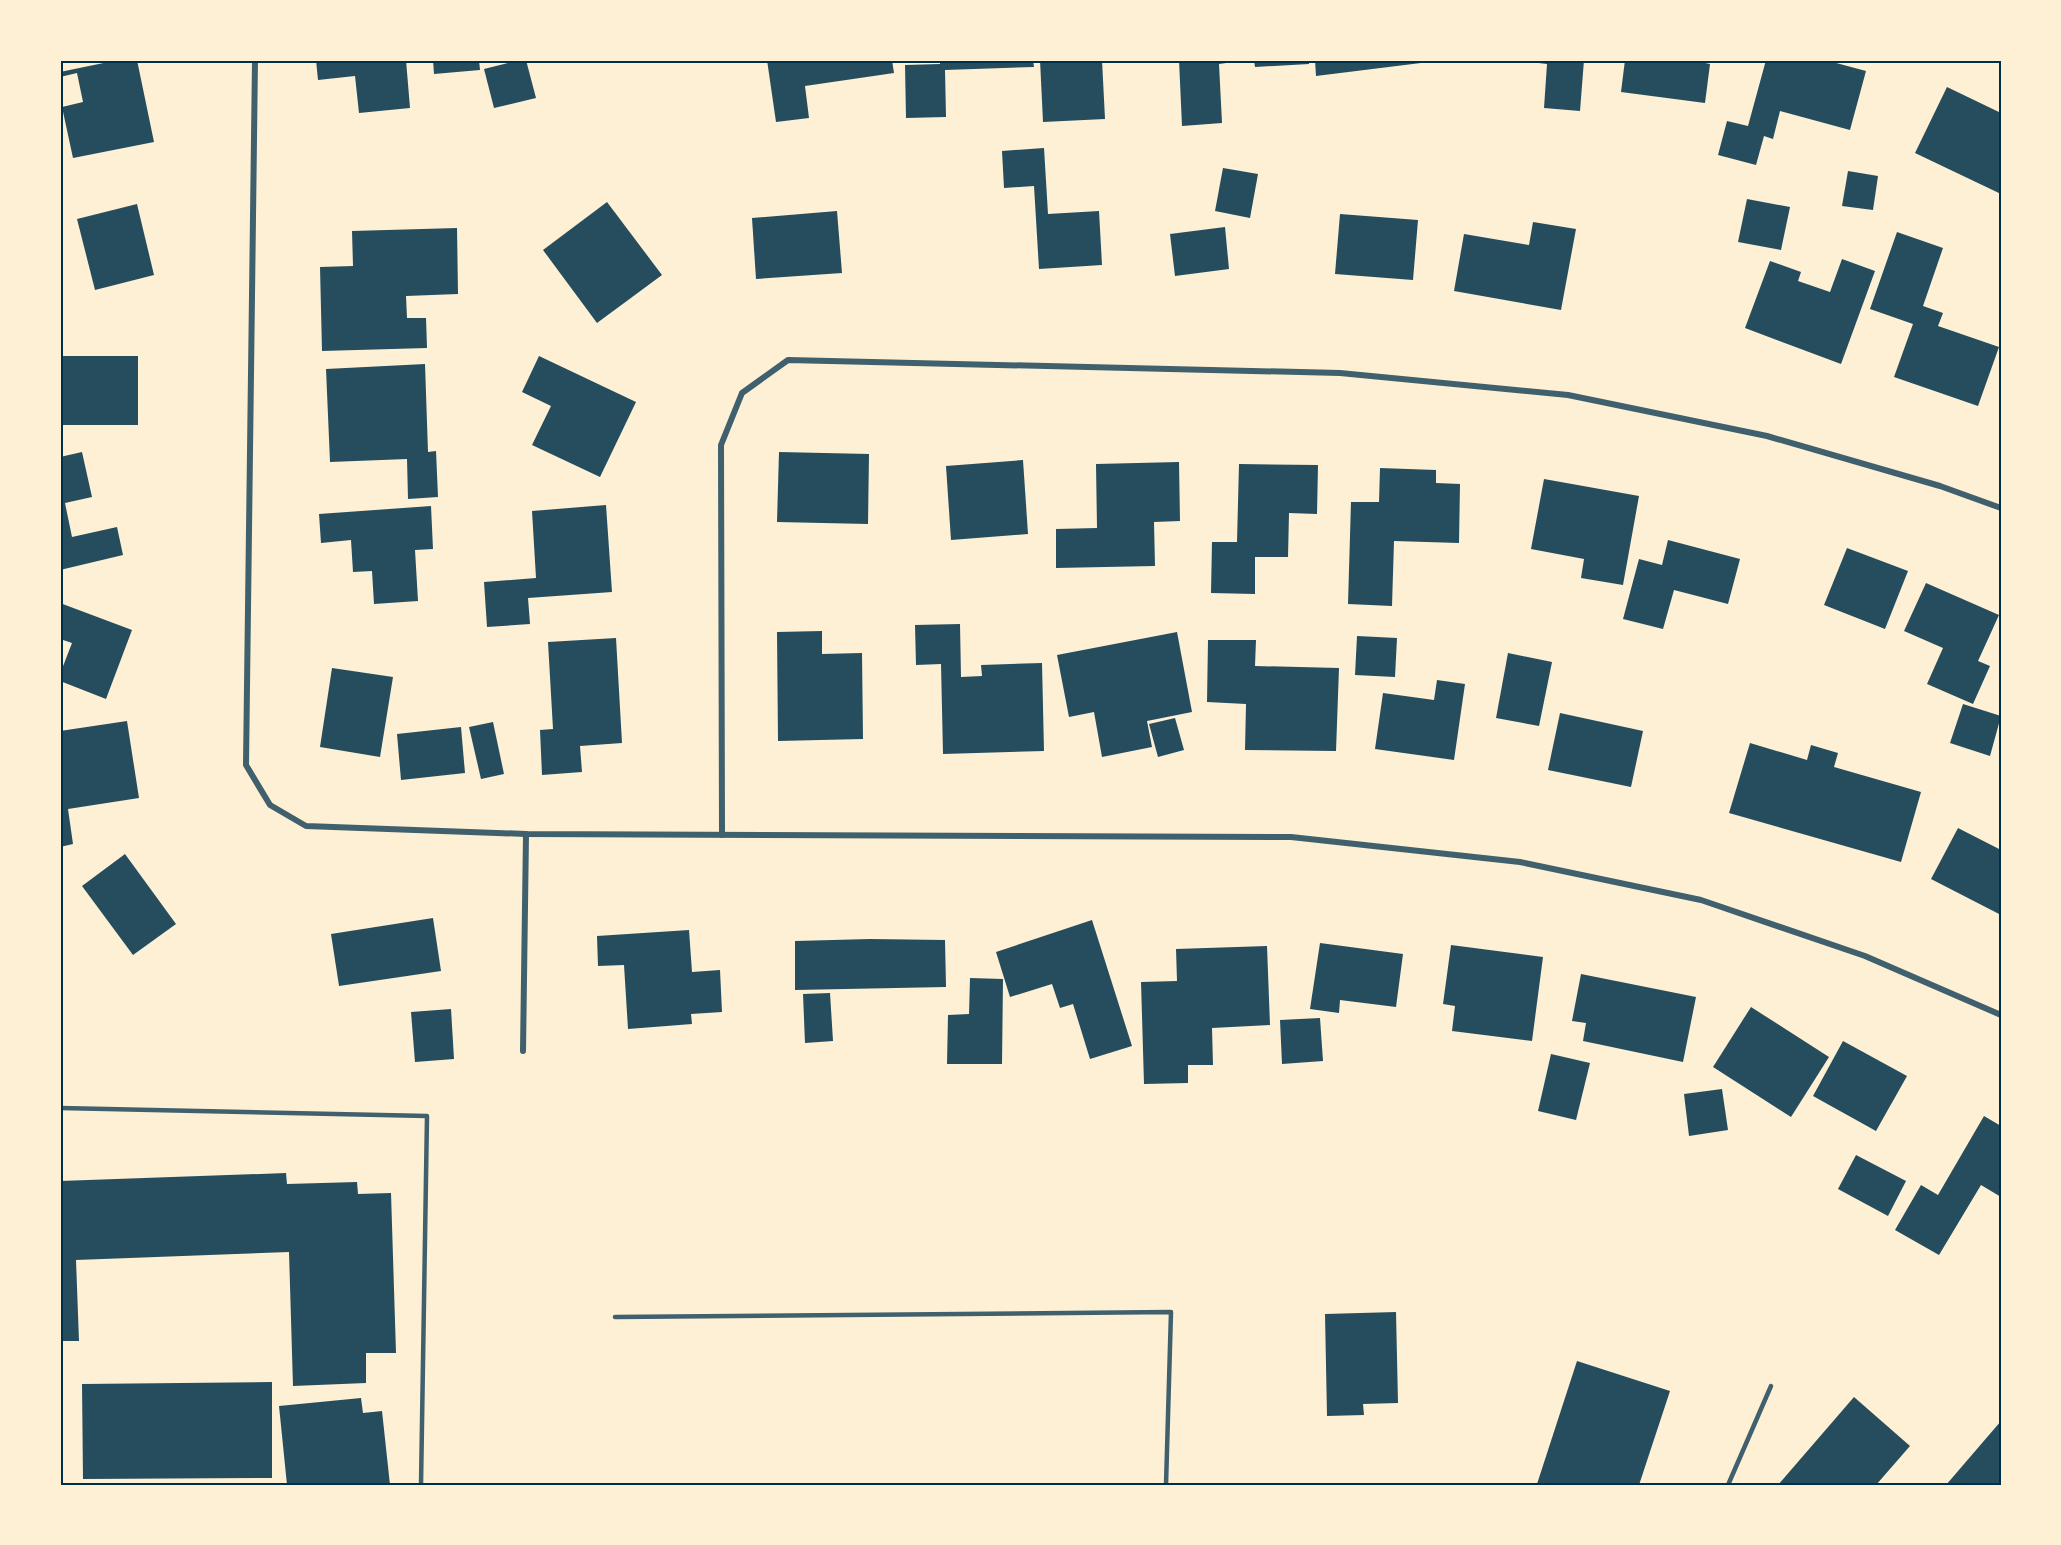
<svg xmlns="http://www.w3.org/2000/svg" width="2061" height="1545" font-family="'Archivo Narrow',sans-serif">
	<style>
		.building { fill: #264d5e }
		.lines { fill: none; stroke-linecap: round; stroke-linejoin: round }
		.service { stroke: #3f606c; stroke-width: 4.5 }
		.minor { stroke: #3f606c; stroke-width: 6 }
		.neatline { fill: none; stroke: #003049; stroke-width: 2 }
	</style>
	<rect width="100%" height="100%" fill="#fdf0d5"/>
	<g class="building">
		<path d="M118,60h19l17,82 -81,16 -11,-51 21,-5 -6,-29 -17,4v-5z"/>
		<path d="M316,60h90l4,48 -51,5 -4,-37 -37,4z"/>
		<path d="M433,60h46l1,10 -46,4z"/>
		<path d="M520,60h6l10,38 -42,10 -10,-39z"/>
		<path d="M767,60h125l2,13 -89,13 4,32 -33,4z"/>
		<path d="M940,60h93l1,7 -89,3 1,47 -40,1 -1,-53 35,-1z"/>
		<path d="M1040,60h62l3,59 -62,3z"/>
		<path d="M1179,60h69l-29,4 3,59 -40,3z"/>
		<path d="M1254,60h55v4l-54,3z"/>
		<path d="M1315,60h122v1l-121,15z"/>
		<path d="M1512,60h72l-4,51 -36,-3 3,-44z"/>
		<path d="M1625,60h66l19,4 -5,39 -84,-11z"/>
		<path d="M1766,60h59l41,11 -16,59 -70,-19 -7,28 -9,-3 -8,29 -38,-10 9,-34 21,5z"/>
		<path d="M1947,87l54,26v81l-86,-41z"/>
		<path d="M1044,148l4,66 51,-3 3,54 -63,4 -5,-83 -30,2 -2,-37z"/>
		<path d="M1223,168l35,6 -8,44 -35,-7z"/>
		<path d="M1848,171l30,5 -5,34 -31,-4z"/>
		<path d="M1747,199l43,8 -9,43 -43,-8z"/>
		<path d="M607,202l55,73 -65,48 -54,-73z"/>
		<path d="M137,204l17,71 -59,15 -18,-71z"/>
		<path d="M837,211l5,62 -86,6 -4,-61z"/>
		<path d="M1340,214l78,6 -5,60 -78,-6z"/>
		<path d="M1533,222l43,7 -15,81 -107,-19 10,-57 65,11z"/>
		<path d="M1225,227l4,42 -54,7 -5,-42z"/>
		<path d="M457,228l1,66 -52,2 1,22h19l1,30 -105,3 -2,-84 33,-1 -1,-35z"/>
		<path d="M1897,232l46,16 -20,58 20,7 -5,13 61,21 -21,59 -84,-29 19,-53 -43,-15z"/>
		<path d="M1842,259l33,12 -34,93 -96,-36 25,-67 31,11 -3,9 32,11z"/>
		<rect x="60" y="356" width="78" height="69"/>
		<path d="M539,356l97,46 -36,75 -68,-32 19,-39 -29,-14z"/>
		<path d="M425,364l3,88 8,-1 2,46 -30,2 -1,-40 -77,3 -4,-93z"/>
		<path d="M82,452l10,45 -27,6 7,34 45,-10 6,28 -63,15v-113z"/>
		<path d="M779,452l90,2 -1,70 -91,-2z"/>
		<path d="M1023,460l5,74 -77,6 -5,-74z"/>
		<path d="M1179,462l1,59 -26,1 1,44 -99,2v-39l41,-1 -1,-64z"/>
		<path d="M1239,464l79,1 -1,49 -28,-1 -1,44h-33v37l-44,-1 1,-51h25z"/>
		<path d="M1380,468l56,2v13l24,1 -1,59 -65,-2 -2,65 -44,-2 3,-102h28z"/>
		<path d="M1544,479l95,17 -16,89 -42,-7 3,-19 -53,-10z"/>
		<path d="M606,505l6,87 -84,6 2,26 -43,3 -3,-45 52,-4 -4,-67z"/>
		<path d="M431,506l2,43 -18,1 3,51 -44,3 -2,-33 -19,1 -2,-32 -30,3 -2,-29z"/>
		<path d="M1668,540l72,19 -12,45 -54,-14 -11,39 -40,-10 16,-60 23,6z"/>
		<path d="M1847,548l61,23 -23,58 -61,-24z"/>
		<path d="M1926,583l73,32 -21,46 12,5 -17,38 -46,-20 16,-36 -39,-17z"/>
		<path d="M60,603l72,27 -26,69 -46,-18v-7l12,-31 -12,-4z"/>
		<path d="M960,624l1,53 21,-1 -1,-11 61,-2 2,88 -101,3 -2,-90 -25,1 -1,-40z"/>
		<path d="M822,631v23l40,-1 1,86 -85,2 -1,-109z"/>
		<path d="M1177,632l15,80 -45,9 5,26 -50,10 -8,-45 -25,5 -12,-62z"/>
		<path d="M1357,636l40,2 -2,39 -40,-2z"/>
		<path d="M616,638l6,105 -42,3 2,26 -40,3 -2,-45 13,-1 -5,-87z"/>
		<path d="M1208,640h48l-1,26 84,2 -3,83 -91,-1 1,-46 -39,-2z"/>
		<path d="M1508,653l44,9 -13,64 -43,-8z"/>
		<path d="M332,668l61,9 -13,80 -60,-10z"/>
		<path d="M1437,680l28,4 -11,76 -79,-11 8,-56 51,7z"/>
		<path d="M1963,704l38,12 -11,40 -40,-13z"/>
		<path d="M1560,713l83,18 -12,56 -83,-17z"/>
		<path d="M1175,718l9,32 -26,7 -9,-33z"/>
		<path d="M127,721l12,77 -71,11 5,35 -13,3v-116z"/>
		<path d="M493,722l11,52 -23,5 -12,-52z"/>
		<path d="M461,727l4,46 -64,7 -4,-46z"/>
		<path d="M1750,743l57,17 4,-15 27,8 -4,14 87,25 -20,70 -172,-49z"/>
		<path d="M1958,828l43,22v65l-70,-36z"/>
		<path d="M125,854l51,70 -43,31 -51,-69z"/>
		<path d="M433,918l8,53 -102,15 -8,-52z"/>
		<path d="M1092,920l40,126 -42,13 -17,-55 -13,4 -8,-24 -42,13 -14,-45z"/>
		<path d="M689,930l3,42 28,-2 2,42 -31,2 1,10 -64,5 -4,-64 -26,1 -1,-30z"/>
		<path d="M870,939l75,1 1,47 -151,3v-49z"/>
		<path d="M1320,943l83,11 -7,53 -56,-7 -1,13 -29,-4z"/>
		<path d="M1451,945l92,12 -11,84 -80,-10 3,-25 -12,-2z"/>
		<path d="M1267,946l3,79 -58,3 1,37h-25v18l-44,1 -3,-102 36,-1 -1,-32z"/>
		<path d="M1581,974l115,23 -13,65 -100,-21 3,-18 -14,-2z"/>
		<path d="M970,978l33,1 -1,85h-55l1,-49 21,-1z"/>
		<path d="M830,993l3,48 -28,2 -2,-49z"/>
		<path d="M1751,1007l78,50 -38,60 -78,-50z"/>
		<path d="M451,1009l3,50 -39,3 -4,-50z"/>
		<path d="M1320,1018l3,43 -41,3 -2,-44z"/>
		<path d="M1843,1041l64,35 -31,55 -63,-35z"/>
		<path d="M1551,1054l39,9 -14,57 -38,-9z"/>
		<path d="M1722,1089l6,41 -39,6 -5,-42z"/>
		<path d="M1984,1116l17,10v71l-20,-12 -42,70 -44,-25 26,-45 17,10z"/>
		<path d="M1856,1155l50,26 -18,35 -50,-27z"/>
		<path d="M286,1173l1,11 70,-2 1,12 33,-1 5,160h-30v30l-73,3 -4,-134 -213,8 3,81h-19v-160z"/>
		<path d="M1396,1312l2,91 -35,1 1,11 -37,1 -2,-102z"/>
		<path d="M1577,1361l93,30 -31,94 -102,-1z"/>
		<path d="M272,1382v96l-189,1 -1,-95z"/>
		<path d="M1854,1397l56,49 -34,39h-98z"/>
		<path d="M361,1398l2,15 19,-2 8,74h-103l-8,-79z"/>
		<path d="M2001,1421v64h-55z"/>
	</g>
	<g class="lines">
		<g class="service">
			<path d="M60,1108l367,8 -6,369"/>
			<path d="M615,1317l556,-5 -5,173"/>
			<path d="M1728,1485l43,-99"/>
		</g>
		<g class="minor">
			<path d="M255,60l-9,705 24,40 36,21 220,8 765,3 229,25 181,38 164,56 136,59"/>
			<path d="M722,835l-1,-390 21,-52 46,-33 552,13 228,22 199,41 173,50 61,22"/>
			<path d="M523,1051l3,-217"/>
		</g>
	</g>
	<rect width="2061" height="1545" fill="none" stroke="#fdf0d5" stroke-width="123"/>
	<rect x="62" y="62" width="1938" height="1422" class="neatline"/>
</svg>
